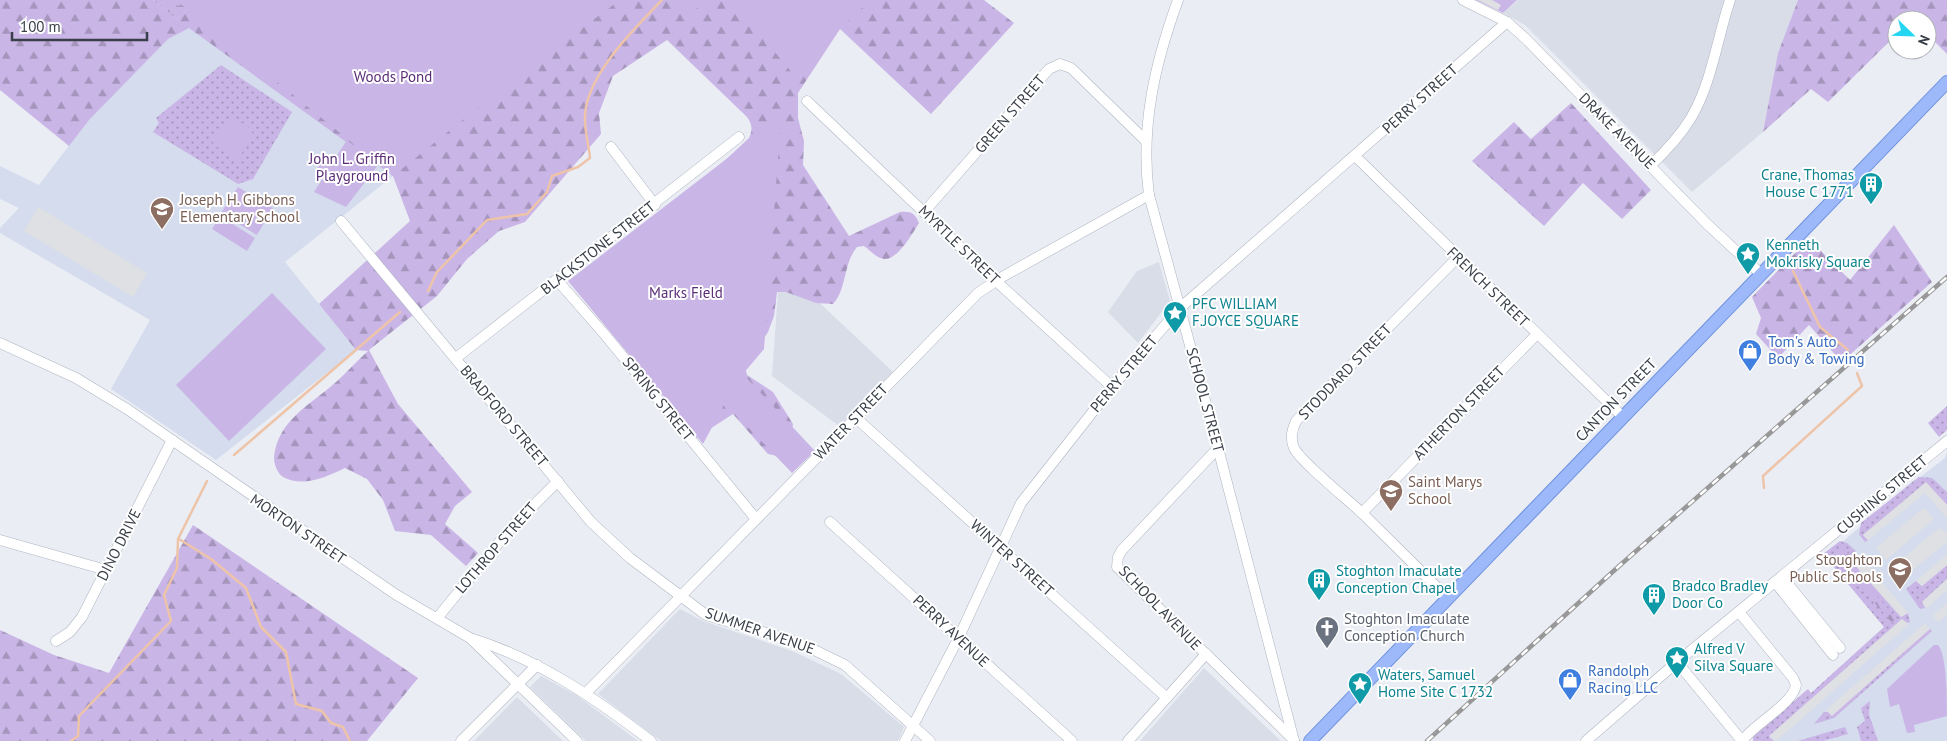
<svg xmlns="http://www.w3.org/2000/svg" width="1947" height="741" font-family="'PT Sans',sans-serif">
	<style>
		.residential { fill: #d8dde8 }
		.education { fill: #d4dced }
		.grass { fill: url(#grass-dots) }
		.forest { fill: url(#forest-firs) }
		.wetland { fill: url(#wetland-marsh) }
		.park { fill: #cab5e7 }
		.parking { fill: #dee0e3 }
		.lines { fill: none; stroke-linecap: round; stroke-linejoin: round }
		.stream { stroke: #eec4a9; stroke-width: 2.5 }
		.minor-casing { stroke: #adb4c0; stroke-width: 11 }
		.major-casing { stroke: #6d91e0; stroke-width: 14 }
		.minor { stroke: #fff; stroke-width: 10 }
		.major { stroke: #9db9fa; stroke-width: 12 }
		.rail-casing { stroke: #989898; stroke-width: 4.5 }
		.rail { stroke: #fff; stroke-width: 2.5; stroke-dasharray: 8; stroke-linecap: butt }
		.labels { text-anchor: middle; stroke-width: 4; stroke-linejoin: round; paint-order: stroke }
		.park-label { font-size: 15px; fill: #5b2d78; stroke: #fff }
		.street-label { font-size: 15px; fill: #383f48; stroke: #fff }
		.culture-label { font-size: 15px; fill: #0d838f; stroke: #fff; text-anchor: start }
		.education-label { font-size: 15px; fill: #785e54; stroke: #fff; text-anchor: start }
		.shop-label { font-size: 15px; fill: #366cbe; stroke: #fff; text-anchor: start }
		.worship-label { font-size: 15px; fill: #5b616d; stroke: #fff; text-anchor: start }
	</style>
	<defs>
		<pattern id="grass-dots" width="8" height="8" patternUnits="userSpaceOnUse" patternTransform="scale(1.25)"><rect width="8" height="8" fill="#cab5e7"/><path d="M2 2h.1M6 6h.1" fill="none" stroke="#a595bd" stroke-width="1.8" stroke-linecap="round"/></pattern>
		<pattern id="forest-firs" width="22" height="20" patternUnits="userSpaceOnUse" patternTransform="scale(1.25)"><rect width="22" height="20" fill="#cab5e7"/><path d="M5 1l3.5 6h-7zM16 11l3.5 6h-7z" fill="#a595bd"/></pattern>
		<pattern id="wetland-marsh" width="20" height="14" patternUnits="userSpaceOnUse" patternTransform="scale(1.25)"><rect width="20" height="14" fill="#cab5e7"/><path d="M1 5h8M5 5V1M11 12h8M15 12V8" fill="none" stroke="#a595bd"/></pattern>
	</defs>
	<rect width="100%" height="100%" fill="#eaedf4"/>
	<g class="residential">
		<path d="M1518,0h280l-20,53 -15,79 -71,60 -167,-167 -22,-12z"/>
		<path d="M1159,262l11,39 -32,42 -30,-31 29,-41z"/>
		<path d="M791,276l102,96 -54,54 -67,-50 7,-98z"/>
		<path d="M680,609l23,12 89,30 49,23 63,53 -6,14h-237l-63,-47z"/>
		<path d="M1204,668l77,73h-141z"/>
		<path d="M541,676l35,19 62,46h-52l-56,-54z"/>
		<path d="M517,697l46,44h-89z"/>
	</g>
	<g class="education">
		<path d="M22,0h154l217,176 -108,86 71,88 -140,110 -105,-71 39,-69 -150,-87v-5l19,-20 -19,-9v-33l39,19 82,-108z"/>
		<path d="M1947,452v289h-188l125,-114 -61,-73 17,-10 74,-64 5,-2 26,-20z"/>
	</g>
	<g class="grass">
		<path d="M221,65l71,47 -39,67 -15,5 -85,-52 6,-9 -3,-5z"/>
		<path d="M1947,406v24l-8,7 -11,-14z"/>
		<path d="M1919,477l13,1 15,14v13l-21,-22 -63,52 5,5 -3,2 -6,-8 2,-11z"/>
		<path d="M1840,541l7,2 9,8 -6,8 51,58 7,-4 2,9 -4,2 -4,-5 -133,118 5,4h-21v-5l55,-47 3,4 73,-66 -61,-73z"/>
		<path d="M1947,565v14l-25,23 3,6 -5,1 -14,-20 10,-8 6,5z"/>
		<path d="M1930,629l2,2 -98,87 -20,6 10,-12h4l4,4 36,-43z"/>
		<path d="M1870,701l-1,13 9,27h-17l-4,-14 8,-6 -4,-13z"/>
		<path d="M1845,727l3,7 -25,7h-25z"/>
	</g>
	<g class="forest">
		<path d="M0,0h153l24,19 21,-19h786l30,23 -83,91 -91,-85 -42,64v25l6,23 -1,24 46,71 51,-24c11,-1 15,1 19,11 -7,11 -21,37 -35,36 -8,-1 -14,-9 -20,-13l-7,1c-14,17 -10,42 -24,57l-17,-1 -30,-11h-9l-3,24 -6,16 -23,35 2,8 26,17 20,32 -5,34 -20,-4 -35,-40 -37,24 -74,-97 61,-141 66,-62c4,-9 3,-14 -2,-21l-80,-77 -54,36 -14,37 2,21 -76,88 -26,9 -32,28 -30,37 -68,54 29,54 74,88 -17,14 -10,18 33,29 -12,13 -35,-31 -36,-4 -12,-31 -16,-21 -22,-11c-19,9 -42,20 -62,9 -6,-4 -9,-13 -9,-20 4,-37 36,-52 61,-74 11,-10 22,-22 33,-32l-12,-1 -37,-46 91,-83 -17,-45 -204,-148 -21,11 -79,81 -20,26 -69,-56z"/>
		<path d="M1798,0h149v54l-20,-20v-14h-30v14l-69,68 -17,-13 -48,43 15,-79z"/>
		<path d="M1571,103l80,87 -29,29 -39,-36 -39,43 -72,-65 42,-39 17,17z"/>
		<path d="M1894,225l38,57 -88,78 -5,-1 -30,-34 -31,33 -22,-24 5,-16 -9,-21 57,-58 41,41z"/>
		<path d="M193,525l225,153 -51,63h-367v-111l54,25 55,18z"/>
		<path d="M1843,547l7,5 -6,6 53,61 -5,4 -59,-69z"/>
	</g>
	<path class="wetland" d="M153,0h45l-21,19z"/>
	<g class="park">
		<path d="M176,0h444l-100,74 -127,102z"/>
		<path d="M683,0h24l-15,12z"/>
		<path d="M732,0h138l-77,74z"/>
		<path d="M1476,0h41l-14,13z"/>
		<path d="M781,117l-17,232 -21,25 72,77 -23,22 -67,-70 -22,41 -135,-163z"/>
		<path d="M230,120l16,4 7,10 -16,28h-3v-5l-20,-12 -2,-4 5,-12z"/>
		<path d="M347,140l31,25 -32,42 -32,-15 9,-14 -8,-5 6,-11 9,4z"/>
		<path d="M238,187l35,21 -16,27 -36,-22z"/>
		<path d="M220,216l35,22 -8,13 -35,-22z"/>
		<path d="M272,293l54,56 -97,92 -53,-56z"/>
		<path d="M1934,645h4c9,10 9,54 9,71l-33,9 1,7 -8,1 -8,-29 -9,3 -3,-18z"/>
	</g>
	<g class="parking">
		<path d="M1478,0h14l9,5 -3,5z"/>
		<path d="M38,207l109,66 -14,24 -109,-66z"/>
		<path d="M1926,482l21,23v13l-22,-25 -57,47 -5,-5z"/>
		<path d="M1922,509h3l8,8v3l-47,40 -10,-12z"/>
		<path d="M1939,528l8,5v9l-45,37 -10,-12z"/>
		<path d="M1856,551l52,62 -7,4 -52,-58z"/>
		<path d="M1947,554v11l-25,21 -6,-5z"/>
		<path d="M1947,579v11l-20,18 -5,-6z"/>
		<path d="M1947,603v11l-8,8 -7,-6z"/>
		<path d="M1902,619l7,5 -103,91 -30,26 -7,-5z"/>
		<path d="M1925,623l5,6 -98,87 -6,-6z"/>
	</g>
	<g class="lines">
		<g class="stream">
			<path d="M1793,271l27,56 28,23"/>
			<path d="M428,291l9,-19 50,-52 40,-6 20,-22 5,-16 26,-9 12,-9c-1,-12 -5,-26 -5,-38 -2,-42 50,-92 77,-120"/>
			<path d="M234,455l166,-143"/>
			<path d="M1764,488l-1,-12 99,-90 -5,-13"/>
			<path d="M179,539l32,20 35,29 15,39 25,25 10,52 26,7 9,12 12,4 7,14"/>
			<path d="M71,741l7,-5 1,-20 92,-95 -7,-26 13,-27 1,-29 29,-58"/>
		</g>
		<g class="minor-casing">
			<g id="minor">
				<path d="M1178,0c-23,63 -38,127 -29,195l69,253 76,293"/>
				<path d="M1463,0l44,22 19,17 181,185 54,50"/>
				<path d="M807,101l189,180 116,106"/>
				<path d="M611,147l44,58"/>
				<path d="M1355,156l268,261"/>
				<path d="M1651,165c15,-14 29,-29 40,-47 21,-36 26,-79 39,-118"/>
				<path d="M925,211l124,-142 11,-5 11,4 75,73"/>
				<path d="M341,221l250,301 39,36 76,57 94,28 45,22 85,76"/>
				<path d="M557,280l49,56 150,183"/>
				<path d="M0,343l76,35 51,31 268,185 75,44 107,103"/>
				<path d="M456,358l283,-221"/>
				<path d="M856,418l311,280"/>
				<path d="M1218,448l-96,102 -4,7 -1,10 177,173"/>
				<path d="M1362,513c-15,-14 -61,-51 -68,-65 -4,-10 -2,-18 2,-27l161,-163"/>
				<path d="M830,522l242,219"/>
				<path d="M0,540l106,30"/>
				<path d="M1782,577l58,71"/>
				<path d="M1775,582l58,73"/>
				<path d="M1448,598l-86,-85 175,-179"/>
				<path d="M1739,612l54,66 3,7c-3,19 -42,39 -54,56"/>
				<path d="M438,617l72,-88 48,-48"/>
				<path d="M473,639c67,21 123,60 178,102"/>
				<path d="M56,641l14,-9 12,-15 90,-177"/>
				<path d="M1677,662l65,79"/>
				<path d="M586,693l392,-400 24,-16 147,-82"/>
				<path d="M461,741l76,-76"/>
				<path d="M905,741l54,-104 62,-134 96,-122 63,-73 327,-286"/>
				<path d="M1128,741l78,-87"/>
				<path d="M1586,741l91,-79 270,-221"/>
			</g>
		</g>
		<g class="major-casing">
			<path id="major" d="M1310,741l637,-659"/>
		</g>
		<use href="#minor" class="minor"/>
		<use href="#major" class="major"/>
		<g class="rail-casing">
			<path id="rail" d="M1427,741l191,-174 329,-290"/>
		</g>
		<use href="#rail" class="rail"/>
	</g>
	<defs>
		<g id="building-pin" transform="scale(1.25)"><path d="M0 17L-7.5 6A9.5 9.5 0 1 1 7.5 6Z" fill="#0f9aa8" stroke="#fff"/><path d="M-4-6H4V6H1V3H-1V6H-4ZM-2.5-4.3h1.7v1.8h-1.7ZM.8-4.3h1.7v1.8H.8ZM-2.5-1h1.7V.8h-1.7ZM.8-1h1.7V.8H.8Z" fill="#fff"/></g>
		<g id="school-pin" transform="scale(1.25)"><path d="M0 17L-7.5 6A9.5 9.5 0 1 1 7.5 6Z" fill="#8d6e63" stroke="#fff"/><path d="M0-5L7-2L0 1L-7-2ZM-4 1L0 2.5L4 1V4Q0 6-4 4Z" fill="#fff"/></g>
		<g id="sight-pin" transform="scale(1.25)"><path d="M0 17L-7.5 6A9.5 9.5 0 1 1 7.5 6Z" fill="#0f9aa8" stroke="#fff"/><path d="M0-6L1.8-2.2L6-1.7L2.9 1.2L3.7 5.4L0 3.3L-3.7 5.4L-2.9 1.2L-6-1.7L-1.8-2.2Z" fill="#fff"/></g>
		<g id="shop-pin" transform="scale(1.25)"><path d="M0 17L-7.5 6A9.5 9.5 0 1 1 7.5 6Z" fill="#3f7fe0" stroke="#fff"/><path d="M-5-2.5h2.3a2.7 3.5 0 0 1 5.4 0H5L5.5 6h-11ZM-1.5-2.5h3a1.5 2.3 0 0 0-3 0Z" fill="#fff"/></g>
		<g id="church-pin" transform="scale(1.25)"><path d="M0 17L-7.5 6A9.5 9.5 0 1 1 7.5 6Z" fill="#6b7280" stroke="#fff"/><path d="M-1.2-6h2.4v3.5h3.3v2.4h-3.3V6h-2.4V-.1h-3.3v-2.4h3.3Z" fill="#fff"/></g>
	</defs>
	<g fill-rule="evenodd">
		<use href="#building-pin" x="1871" y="184"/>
		<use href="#school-pin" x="162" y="209"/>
		<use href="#sight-pin" x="1748" y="254"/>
		<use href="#sight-pin" x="1175" y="313"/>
		<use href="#shop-pin" x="1750" y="351"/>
		<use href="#school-pin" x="1391" y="491"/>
		<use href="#school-pin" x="1900" y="569"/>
		<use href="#building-pin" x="1319" y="580"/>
		<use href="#building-pin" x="1654" y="595"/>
		<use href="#church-pin" x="1327" y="628"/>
		<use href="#sight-pin" x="1677" y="658"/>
		<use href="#shop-pin" x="1570" y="680"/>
		<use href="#sight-pin" x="1360" y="684"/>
	</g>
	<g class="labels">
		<g class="park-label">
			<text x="393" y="82">Woods Pond</text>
			<text x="352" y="164">John L. Griffin<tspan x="352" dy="17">Playground</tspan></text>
			<text x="686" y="298">Marks Field</text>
		</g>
		<g class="street-label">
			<text transform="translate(1420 99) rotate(-42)" y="5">PERRY STREET</text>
			<text transform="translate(1010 114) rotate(-49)" y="5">GREEN STREET</text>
			<text transform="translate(1617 131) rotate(45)" y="5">DRAKE AVENUE</text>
			<text transform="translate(959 245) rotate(44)" y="5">MYRTLE STREET</text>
			<text transform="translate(598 248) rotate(-38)" y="5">BLACKSTONE STREET</text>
			<text transform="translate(1488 287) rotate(44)" y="5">FRENCH STREET</text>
			<text transform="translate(1345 372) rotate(-46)" y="5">STODDARD STREET</text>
			<text transform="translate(1124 374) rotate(-50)" y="5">PERRY STREET</text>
			<text transform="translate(658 399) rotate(51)" y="5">SPRING STREET</text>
			<text transform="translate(1205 400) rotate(75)" y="5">SCHOOL STREET</text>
			<text transform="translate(1616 400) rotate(-46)" y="5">CANTON STREET</text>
			<text transform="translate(1459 413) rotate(-46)" y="5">ATHERTON STREET</text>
			<text transform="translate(504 416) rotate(50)" y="5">BRADFORD STREET</text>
			<text transform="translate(851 422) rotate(-46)" y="5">WATER STREET</text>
			<text transform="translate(1882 495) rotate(-40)" y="5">CUSHING STREET</text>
			<text transform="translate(298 529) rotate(34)" y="5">MORTON STREET</text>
			<text transform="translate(119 545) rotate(-63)" y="5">DINO DRIVE</text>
			<text transform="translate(496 548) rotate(-49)" y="5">LOTHROP STREET</text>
			<text transform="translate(1012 558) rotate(42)" y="5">WINTER STREET</text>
			<text transform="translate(1160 608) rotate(46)" y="5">SCHOOL AVENUE</text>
			<text transform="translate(760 631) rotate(19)" y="5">SUMMER AVENUE</text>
			<text transform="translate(951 631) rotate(43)" y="5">PERRY AVENUE</text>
		</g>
		<g class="culture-label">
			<text x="1854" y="180" text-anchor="end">Crane, Thomas<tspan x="1854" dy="17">House C 1771</tspan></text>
			<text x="1766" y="250">Kenneth<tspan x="1766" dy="17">Mokrisky Square</tspan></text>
			<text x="1192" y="309">PFC WILLIAM<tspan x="1192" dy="17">F.JOYCE SQUARE</tspan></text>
			<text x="1336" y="576">Stoghton Imaculate<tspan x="1336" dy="17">Conception Chapel</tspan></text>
			<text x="1672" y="591">Bradco Bradley<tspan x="1672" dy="17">Door Co</tspan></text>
			<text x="1694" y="654">Alfred V<tspan x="1694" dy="17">Silva Square</tspan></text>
			<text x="1378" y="680">Waters, Samuel<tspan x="1378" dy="17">Home Site C 1732</tspan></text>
		</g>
		<g class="education-label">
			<text x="180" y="205">Joseph H. Gibbons<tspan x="180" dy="17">Elementary School</tspan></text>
			<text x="1408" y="487">Saint Marys<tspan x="1408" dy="17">School</tspan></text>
			<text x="1882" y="565" text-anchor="end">Stoughton<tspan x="1882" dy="17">Public Schools</tspan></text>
		</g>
		<g class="shop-label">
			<text x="1768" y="347">Tom's Auto<tspan x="1768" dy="17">Body &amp; Towing</tspan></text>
			<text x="1588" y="676">Randolph<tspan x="1588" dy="17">Racing LLC</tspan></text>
		</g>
		<g class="worship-label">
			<text x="1344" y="624">Stoghton Imaculate<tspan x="1344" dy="17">Conception Church</tspan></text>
		</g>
	</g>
	<g transform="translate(1912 35) rotate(113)"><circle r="24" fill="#ffffff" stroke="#afb2b6"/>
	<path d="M0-4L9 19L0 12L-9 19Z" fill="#24d6f1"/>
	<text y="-8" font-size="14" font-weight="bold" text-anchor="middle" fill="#383f48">N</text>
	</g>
	<path d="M12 32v8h135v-8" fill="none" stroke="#383f48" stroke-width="2.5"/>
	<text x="20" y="32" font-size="15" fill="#383f48" stroke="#ffffff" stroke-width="4" paint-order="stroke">100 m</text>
</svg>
